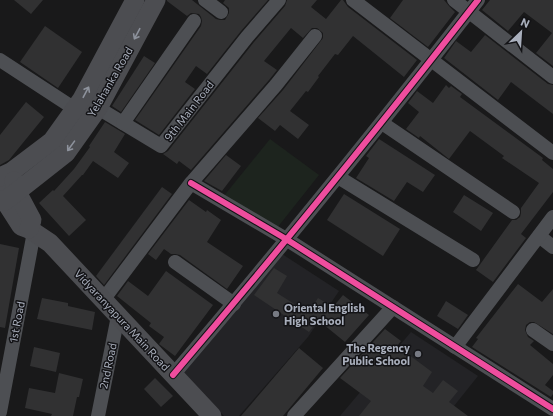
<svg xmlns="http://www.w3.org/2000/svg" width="553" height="416" font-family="Commissioner,sans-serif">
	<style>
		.built { fill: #232326 }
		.green { fill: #1d241e }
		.building { fill: #313132 }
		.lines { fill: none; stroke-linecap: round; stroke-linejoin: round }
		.minor { stroke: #4d4f53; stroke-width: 14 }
		.secondary { stroke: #4c4d51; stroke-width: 19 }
		.cycleway-casing { stroke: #131316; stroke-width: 8 }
		.cycleway { stroke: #ef4d9e; stroke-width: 6 }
		.oneway { stroke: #8d929c }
		.poi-dot { fill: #777a83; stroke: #131316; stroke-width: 1.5 }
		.labels { text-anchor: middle; stroke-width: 3; stroke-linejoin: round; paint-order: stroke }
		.street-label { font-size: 11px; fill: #a9afbc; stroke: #131316 }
		.poi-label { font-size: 11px; font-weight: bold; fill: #a9afbc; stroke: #131316; text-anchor: start }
	</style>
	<rect width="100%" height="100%" fill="#19191a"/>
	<g class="built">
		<path d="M279,252l60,39 -31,46 -69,79h-15l-42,-44z"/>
		<path d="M411,332l67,44 -32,40h-106z"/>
	</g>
	<path class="green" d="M270,139l49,36 -42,53 -54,-31z"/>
	<g class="building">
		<path d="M14,0h29l-12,14z"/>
		<path d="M167,0h25l24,19 4,1h5l4,-7v-5l-6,-5 2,-3h43l-27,31 -34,43 -11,-8 -11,16 10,7 -36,46 -24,-15 66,-94 1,-5 -1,-4 -2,-3 -8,-1 -4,3 -20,-15z"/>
		<path d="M287,0h30l-6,7 15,12 15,-19h2l5,7 69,53 -13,17 -51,-41 -15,19 -3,-1 -17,22 1,1 -11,15 -2,-1 -16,20 19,14 -11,14 -18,-14 -5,6 -17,-13 25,-28 40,-52v-5l-6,-5h-5l-9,10 -12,-10 -27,33 13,9 -8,10 -78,90 -12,-9 -2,3 -14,-10 5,-3 86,-109 31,-36z"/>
		<path d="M403,0h41l5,6 6,6 -27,35 -38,-29z"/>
		<path d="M490,0h63v66l-17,-13 16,-20 -28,-21 -16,19 -26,-21z"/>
		<path d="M45,26l37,26 -24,36 -38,-26z"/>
		<path d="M485,35l63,49 5,1v29l-42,-32 -13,18 -54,-42 12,-17 15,11z"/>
		<path d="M144,56l11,7 -34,49 -9,-6z"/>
		<path d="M446,85l3,3 2,-2 11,8 -2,3 83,61 -1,2 11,9v23l-32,42 5,4 -33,44 -17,-12 36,-50h4l4,-3 1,-4v-5l18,-25 -37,-25 2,-2 -34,-25 -21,28 -29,-23 -1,2 -13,-9 13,-17 -11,-9 9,-12 16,12z"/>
		<path d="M26,102l18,15 -35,43 -9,5v-30z"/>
		<path d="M105,122l20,12 -11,18 15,11 -11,15 -25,-17 -10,14h-1l-19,21 23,24 -17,16 -30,-33 14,-13 1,1 20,-22 16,-22 -1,-1z"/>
		<path d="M379,139l56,36 -12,17 -16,-10 -13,19 -38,-23 13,-20 -3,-2z"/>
		<path d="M226,155l15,11 -19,25 -18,-10z"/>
		<path d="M162,187l10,7 -68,91 -8,-9z"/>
		<path d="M344,194l56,35 -17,27 -56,-36z"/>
		<path d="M464,195l29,18 -12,18 -28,-19z"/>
		<path d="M189,200l17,12 1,-2 14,10 -14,22 36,24 -16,23 -47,-34 -5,-1h-4l-7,-5 -8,11 -8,-6z"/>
		<path d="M0,244l19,4 -14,80 -5,-1z"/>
		<path d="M274,268l13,8 -10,17 22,14 15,-3 4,-6 15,9 10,-12 26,20 -24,27 -27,-22 -9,12 -55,-37z"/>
		<path d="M166,271l47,34 -38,51 -16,-12 5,-7 -15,-11 2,-3 -34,-27 11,-15 20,15z"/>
		<path d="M518,284l24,18 11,-13v45l-19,-12h-4l-4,3 -1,5 3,7 6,4 -4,4 23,19v11l-8,10 8,6v3l-2,3 -79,-50 6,-8 -2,-1z"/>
		<path d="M42,298l26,5v3l27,6 -3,18 -55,-11z"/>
		<path d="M446,301l22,14 -10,14 -21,-13z"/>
		<path d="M385,329l16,12 -4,5 35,26 -9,14 10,7 10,-13 15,11 -9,11 19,14h-109l12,-15 -31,-23z"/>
		<path d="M34,347l26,6 -4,19 -26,-6z"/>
		<path d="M299,348l24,20 -40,48h-42z"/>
		<path d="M59,373l24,6 -4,18h-2l-4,19h-22l1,-2 -27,-6 4,-20 26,5z"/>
		<path d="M155,378l18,18 -12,11 -17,-18z"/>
	</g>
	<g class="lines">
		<g class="minor">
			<path d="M205,0l16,12"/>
			<path d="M353,0l200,153"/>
			<path d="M454,0l99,77"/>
			<path d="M0,60l75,49"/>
			<path d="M98,108l63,38 86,-109 32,-37"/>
			<path d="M123,123l71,-102"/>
			<path d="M382,123l131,89"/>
			<path d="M338,177l135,83"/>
			<path d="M191,183l95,56 267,170"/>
			<path d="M539,236l14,11"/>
			<path d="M175,262l59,42"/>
			<path d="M103,300l88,-117 85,-98 39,-49"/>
			<path d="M533,330l20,14"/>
			<path d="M455,347l98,-130"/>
			<path d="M173,375c105,-123 206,-248 305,-375"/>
			<path d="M0,412l34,-180"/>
			<path d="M98,416l20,-100"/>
			<path d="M294,416l99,-109"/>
		</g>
		<g class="secondary">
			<path d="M0,177l5,24 16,25 8,3 21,14 162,173"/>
			<path d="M0,177l11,-5 41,-31 30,-42 53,-99"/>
			<path d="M14,181l3,11 15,28 -3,9"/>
			<path d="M0,200l5,1 61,-48 32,-45 58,-108"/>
		</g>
		<g class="cycleway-casing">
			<g id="cycleway">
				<path d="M191,183l95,56 267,170"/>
				<path d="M173,375c105,-123 206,-248 305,-375"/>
			</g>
		</g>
		<use href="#cycleway" class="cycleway"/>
	</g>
	<defs><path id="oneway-shaft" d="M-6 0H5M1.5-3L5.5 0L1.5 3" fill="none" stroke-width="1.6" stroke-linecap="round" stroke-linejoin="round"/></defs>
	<g class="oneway">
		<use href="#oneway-shaft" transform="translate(137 34) rotate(118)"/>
		<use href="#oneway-shaft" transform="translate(86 92) rotate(-62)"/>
		<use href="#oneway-shaft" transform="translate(71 146) rotate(126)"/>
	</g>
	<g class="poi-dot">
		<circle cx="276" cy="314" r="4"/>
		<circle cx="418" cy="354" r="4"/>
	</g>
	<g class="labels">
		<g class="street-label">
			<text transform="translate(110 82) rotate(-60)" y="4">Yelahanka Road</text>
			<text transform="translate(189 111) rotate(-52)" y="4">9th Main Road</text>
			<text transform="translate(122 320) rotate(47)" y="4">Vidyaranyapura Main Road</text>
			<text transform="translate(17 322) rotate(-79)" y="4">1st Road</text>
			<text transform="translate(108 366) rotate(-78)" y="4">2nd Road</text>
		</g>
		<g class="poi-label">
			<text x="284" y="312">Oriental English<tspan x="284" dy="13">High School</tspan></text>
			<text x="410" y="352" text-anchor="end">The Regency<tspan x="410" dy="13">Public School</tspan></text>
		</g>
	</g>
	<g transform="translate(521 32) rotate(25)" stroke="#131316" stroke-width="3" paint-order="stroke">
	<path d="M0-3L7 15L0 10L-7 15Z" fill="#a9afbc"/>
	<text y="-6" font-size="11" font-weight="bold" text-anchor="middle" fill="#a9afbc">N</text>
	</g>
</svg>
